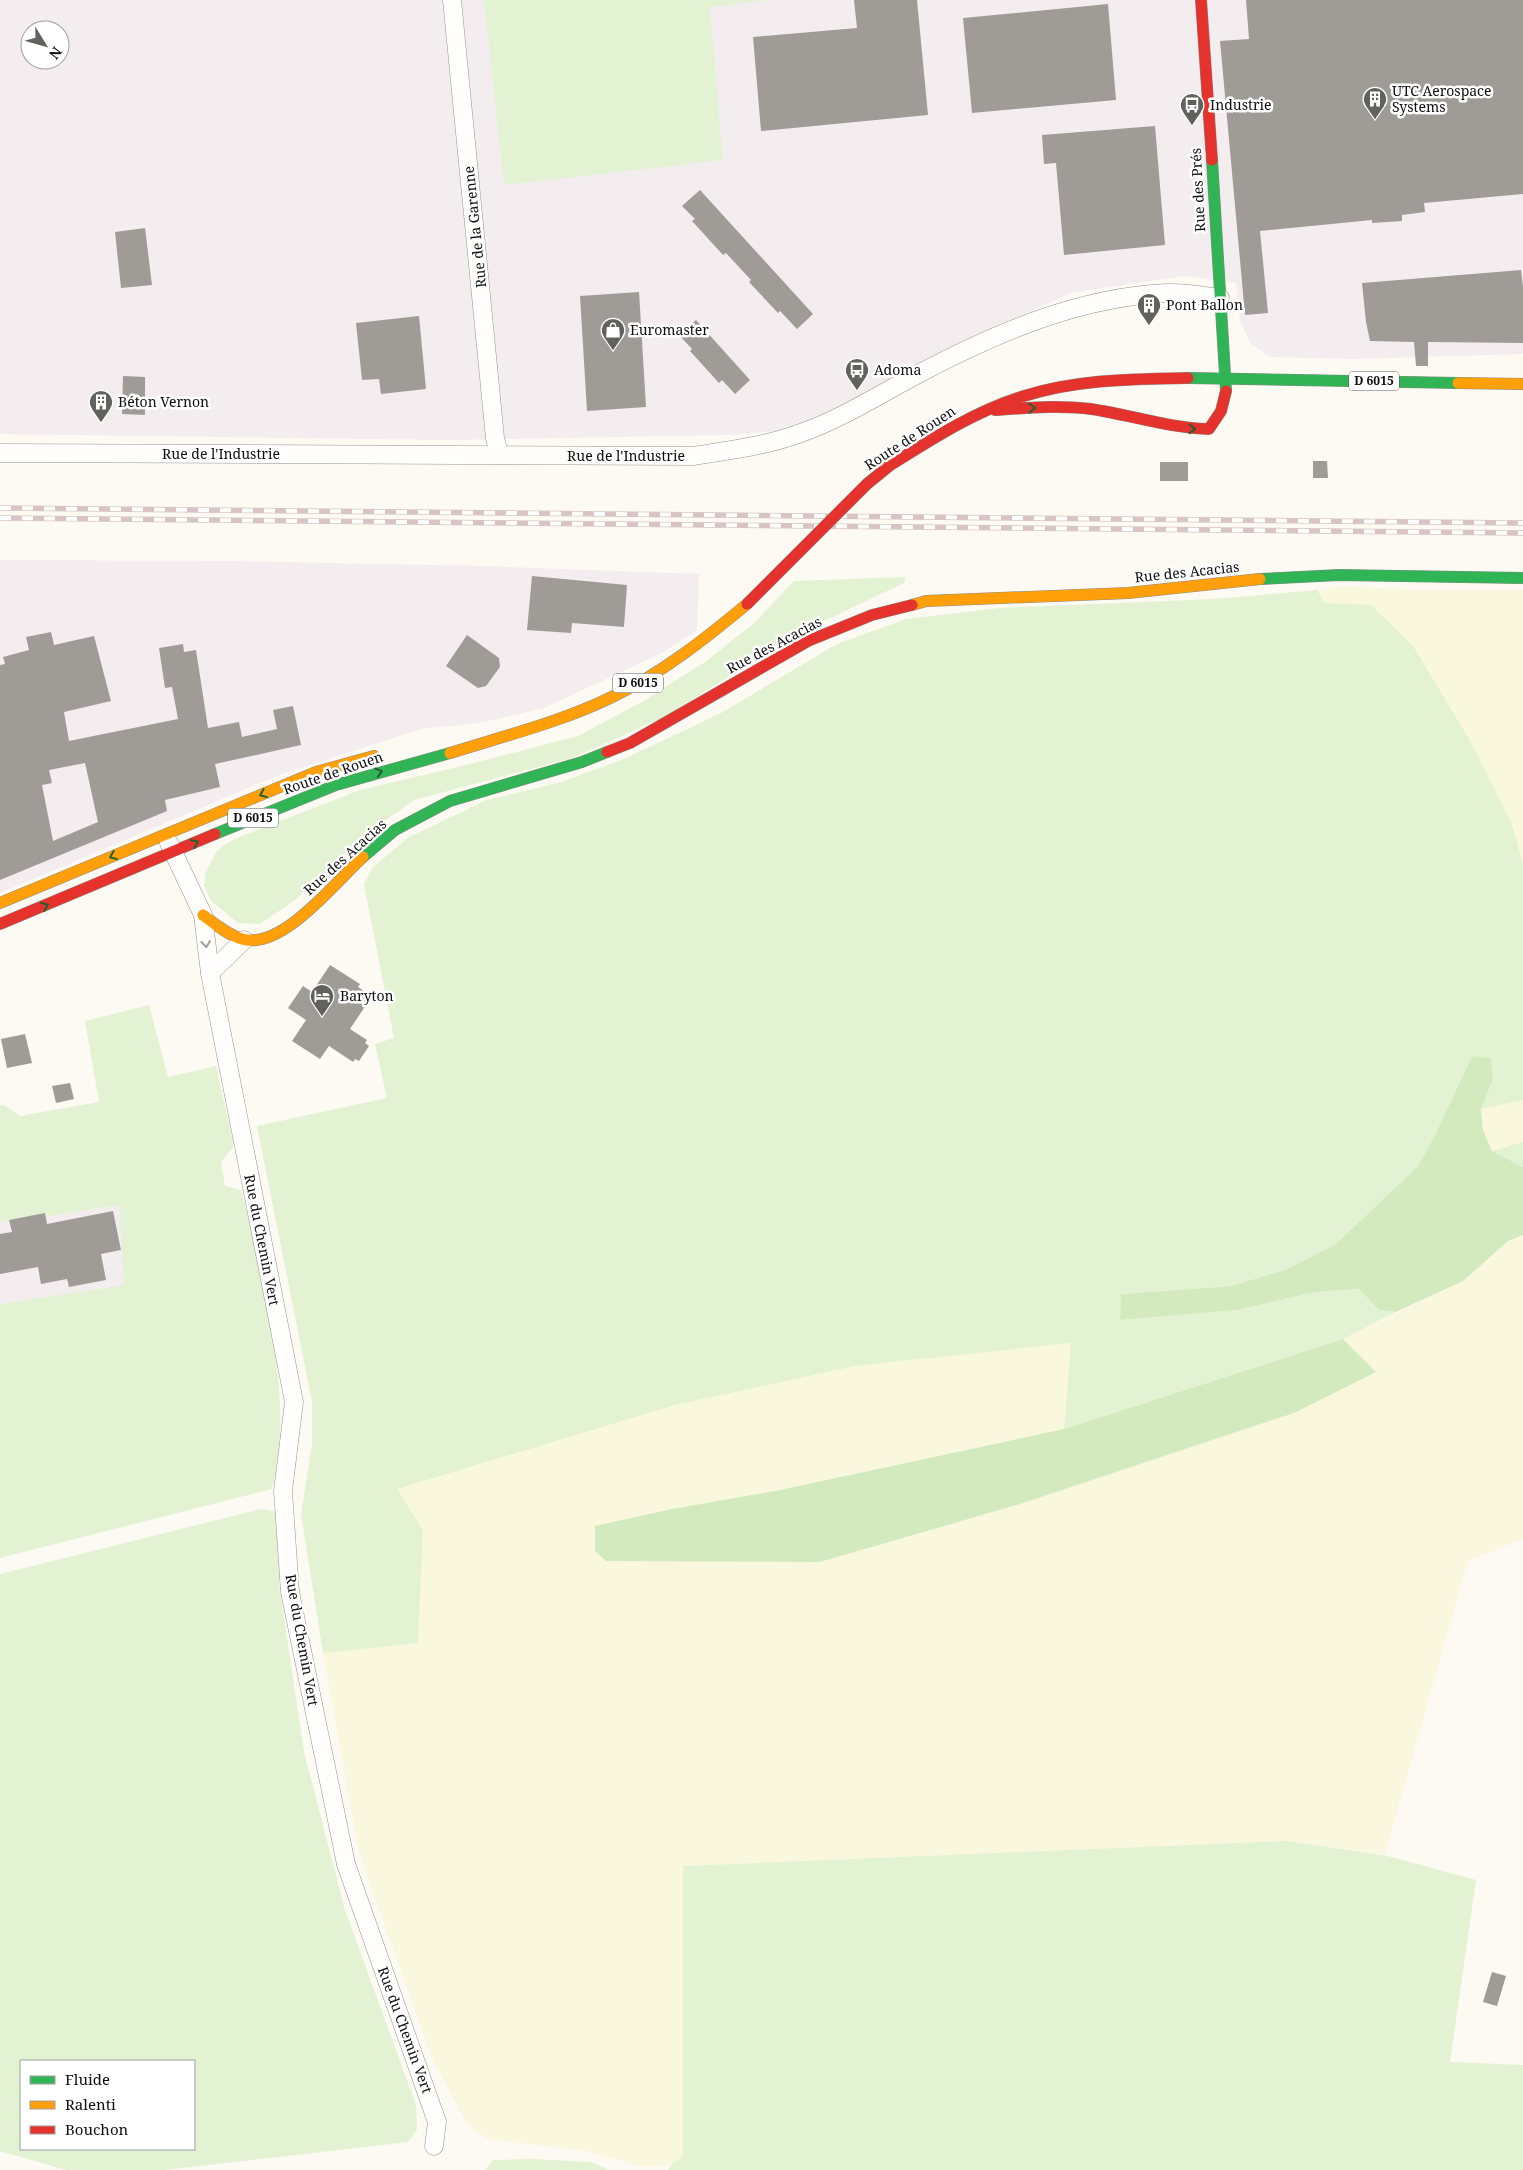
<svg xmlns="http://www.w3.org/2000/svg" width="1523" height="2170" font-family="'Noto Serif',serif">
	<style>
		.industrial { fill: #f3edef; fill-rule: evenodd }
		.farmland { fill: #f9f7de }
		.green { fill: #e3f2d2; fill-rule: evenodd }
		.forest { fill: #d3eabf }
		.building { fill: #9f9c98; fill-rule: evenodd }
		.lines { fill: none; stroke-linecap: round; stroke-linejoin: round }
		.street-casing { stroke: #959491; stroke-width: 19 }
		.fast-casing { stroke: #8c8b87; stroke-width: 12 }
		.slow-casing { stroke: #8c8b87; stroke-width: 12 }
		.jam-casing { stroke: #8c8b87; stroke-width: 12 }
		.street { stroke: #fffefd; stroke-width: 18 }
		.fast { stroke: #30b455; stroke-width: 11 }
		.slow { stroke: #ff9f0a; stroke-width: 11 }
		.jam { stroke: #e5322d; stroke-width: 11 }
		.rail-casing { stroke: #d8c4c3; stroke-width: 5.5 }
		.rail { stroke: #fff; stroke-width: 4; stroke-dasharray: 11; stroke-linecap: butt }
		.jam-bridge-casing { stroke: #82827e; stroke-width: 12; stroke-linecap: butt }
		.jam-bridge { stroke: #e5322d; stroke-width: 11 }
		.oneway { stroke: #1f6132 }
		.oneway2 { stroke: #9f9e9d }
		.labels { text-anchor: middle; stroke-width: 5; stroke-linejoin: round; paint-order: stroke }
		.shield { fill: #fff; stroke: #565656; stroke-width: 1 }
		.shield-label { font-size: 12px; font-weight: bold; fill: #0e0e0e }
		.poi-label { font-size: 14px; fill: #0e0e0e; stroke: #fff; text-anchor: start }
		.street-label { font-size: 14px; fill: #0e0e0e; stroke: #fff }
	</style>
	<rect width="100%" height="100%" fill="#fcfaf2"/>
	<g class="industrial">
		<path d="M0,0h1523v354l-170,5 -83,-2 -20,-14 -10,-23 -4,-37 -51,-7 -114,17 -123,56 -116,62 -52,20 -53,4 -277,5 -450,-6zM30,30h30v30h-30z"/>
		<path d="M0,560l234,1 249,5 216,8 -2,56 -33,22 -120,56 -64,15 -59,6 -142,46 -279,118z"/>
		<path d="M120,1205l4,80 -124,19v-82l45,-9 4,3z"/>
	</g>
	<g class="farmland">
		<path d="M1341,586l75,4h107v274l-11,-40 -141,-219 -46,-2 -8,-13z"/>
		<path d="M1523,1100v42l-31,9 -9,-21 -2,-21z"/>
		<path d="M1523,1235v304l-55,22 -83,293 -100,-13 -602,25v291l-11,7 -31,3 -54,-16 -100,-12 -20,-15 -35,-66 -73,-205 -36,-200 95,-10 5,-113 -27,-41 279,-84 180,-39 216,-23 -7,86 -284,61 -108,19 148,53 200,-58 274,-91 81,-41 -32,-33 120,-58 45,-40z"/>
	</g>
	<g class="green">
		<path d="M484,0h284l-58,7 13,153 -219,25z"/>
		<path d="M906,577l-2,6 -105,50 -135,84 -92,41 -158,42 -45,32 -74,68 -35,24 -22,-1 -27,-22 -7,-16 2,-14 11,-20 17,-12 126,-49 106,-25 112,-29 64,-34 63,-40 49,-39 40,-42z"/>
		<path d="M1317,590l8,13 46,2 42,41 58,96 41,82 11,40v236l-42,9 12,-30 -2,-21 -19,-2 -37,79 -17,31 -82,78 -51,26 -54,16 -110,8 -1,26 118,-10 77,-18 44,-3 20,21 17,2 -53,27 -279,90 7,-86 -216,23 -180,39 -278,84 26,41 -5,113 -95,10 -22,-139 11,-70v-42l-55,-276 130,-28 -12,-54 19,-6 -30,-154 9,-17 36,-30 78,-37 74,-18 63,-23 97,-46 116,-69 69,-25 94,-11 215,-9z"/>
		<path d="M149,1005l19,72 48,-11 18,80 -13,16 4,24 16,4c10,36 17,73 24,109 13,67 23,121 7,190l-272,69v-254l124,-19 -5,-80 -70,11 -4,-3 -45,9v-117h4l16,11 79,-14 -14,-81z"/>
		<path d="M1523,1142v25l-31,-16z"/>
		<path d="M261,1509l17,3 1,72 25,168 41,158 71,195 1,24 -9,13 -243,28h-99l-66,-19v-577zM21,2061h173v88h-173z"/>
		<path d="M1285,1841l99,14 92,25 -26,182 73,3v105h-855l4,-6 11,-8v-290z"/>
		<path d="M531,2159l60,3 17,8h-123l8,-10z"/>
	</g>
	<g class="forest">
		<path d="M1472,1056l19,2 2,21 -12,30 2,21 9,21 31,16v68l-15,6 -45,40 -67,31 -17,-2 -20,-21 -44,3 -77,18 -118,10 1,-26 110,-8 54,-16 51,-26 82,-78 17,-31z"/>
		<path d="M1343,1339l33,33 -82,41 -274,91 -200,58 -214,-1 -11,-10v-25l77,-17 108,-19 284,-61z"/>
	</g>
	<g class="building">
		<path d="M854,0h63l11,115 -167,16 -8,-94 104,-9z"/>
		<path d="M1246,0h277v194l-99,9 1,9 -23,3v6l-30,2v-3l-112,11 8,82 -23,2 -25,-274 29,-2z"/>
		<path d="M1108,4l8,96 -144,13 -9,-95z"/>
		<path d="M1155,126l10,119 -101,10 -8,-92 -12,1 -2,-29z"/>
		<path d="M700,190l113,124 -16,15 -17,-18 -2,2 -29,-31 2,-2 -25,-27 -3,2 -31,-34 3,-2 -13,-13z"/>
		<path d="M145,228l7,57 -31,3 -6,-56z"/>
		<path d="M1521,270l2,17v56l-95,-1v24h-12l-2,-24 -44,-1 -4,-19 -4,-39z"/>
		<path d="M639,292l7,115 -59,4 -7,-115z"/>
		<path d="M419,316l7,73 -45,5 -2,-15 -17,1 -6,-57z"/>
		<path d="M696,320l54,60 -15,14 -13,-14 -3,3 -29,-32 2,-2 -13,-14z"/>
		<path d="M123,376l22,1v38l-23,-1z"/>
		<path d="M1313,461h14l1,17h-15z"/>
		<rect x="1160" y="462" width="28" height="19"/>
		<path d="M532,576l95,9 -3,42 -52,-4 -1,10 -44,-3z"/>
		<path d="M51,632l3,13 40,-9 17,65 -47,11 5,29 109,-22 -6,-32 -7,1 -6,-40 24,-4 1,8 12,-2 12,78 31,-6 3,15 35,-8 -4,-19 20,-4 8,39 -86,19 5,23 -55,13 2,11 -167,69v-215l5,-1 -2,-7 26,-7 -3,-13zM85,763l13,59 -45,19 -11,-56 10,-2 -3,-13z"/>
		<path d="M467,635l32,23 1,9 -14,19 -8,2 -32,-22z"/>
		<path d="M330,965l30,19 -2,3 14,9 -22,33 17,11 -2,3 4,3 -10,15 -4,-2 -2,3 -24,-16 -9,13 -28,-18 14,-21 -18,-12 15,-22 9,6z"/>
		<path d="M25,1034l7,29 -25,5 -6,-29z"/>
		<path d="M70,1083l4,16 -18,4 -4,-17z"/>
		<path d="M113,1211l8,39 -20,4 5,26 -37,7 -2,-8 -26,5 -3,-17 -38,7v-40l12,-2 -3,-12 36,-7 2,11z"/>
		<path d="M1492,1972l14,4 -9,30 -14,-4z"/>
	</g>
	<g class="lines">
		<g class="street-casing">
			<g id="street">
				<path d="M452,0l43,438 4,16"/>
				<path d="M0,453l693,3c37,-6 73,-10 108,-23 42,-15 79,-39 119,-60 76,-40 159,-76 247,-80 17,-1 36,3 53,5"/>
				<path d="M169,843l34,72 7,58 84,429 -11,89 7,101 56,272 91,258 -3,24"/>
				<path d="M210,973l34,-33"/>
			</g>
		</g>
		<g class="fast-casing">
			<g id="fast">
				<path d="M1212,160l14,231"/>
				<path d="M1188,378l270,5"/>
				<path d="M1260,579l79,-4 184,3"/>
				<path d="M215,834l121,-49 114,-32"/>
				<path d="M363,857l32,-27 55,-29 132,-39 25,-10"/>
			</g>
		</g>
		<g class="slow-casing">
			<g id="slow">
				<path d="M1458,383l65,1"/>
				<path d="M912,605l14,-4 202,-8 132,-14"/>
				<path d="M450,753c54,-17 111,-31 162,-56 50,-24 93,-58 135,-93"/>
				<path d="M0,903l316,-131 58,-16"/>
				<path d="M203,915c12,9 25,20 39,24 40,12 94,-58 121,-82"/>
			</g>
		</g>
		<g class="jam-casing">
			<g id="jam">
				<path d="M1201,0l11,160"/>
				<path d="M995,410c32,-2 64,-5 96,-1 40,6 78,19 118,20l12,-18 5,-20"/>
				<path d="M889,466c43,-27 86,-55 135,-70 53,-17 109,-17 164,-18"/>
				<path d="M607,752l23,-9 178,-102 64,-26 40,-10"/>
				<path d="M0,924l215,-90"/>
			</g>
		</g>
		<use href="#street" class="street"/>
		<use href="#fast" class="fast"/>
		<use href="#slow" class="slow"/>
		<use href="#jam" class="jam"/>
		<g class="rail-casing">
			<g id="rail">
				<path d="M0,508l1523,15"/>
				<path d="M0,518l1523,15"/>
			</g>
		</g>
		<use href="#rail" class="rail"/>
		<g class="jam-bridge-casing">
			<path id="jam-bridge" d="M747,604l120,-120 22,-18"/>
		</g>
		<use href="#jam-bridge" class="jam-bridge"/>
	</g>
	<defs><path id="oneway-chevron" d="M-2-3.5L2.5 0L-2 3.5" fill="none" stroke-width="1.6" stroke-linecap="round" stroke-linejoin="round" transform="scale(1.25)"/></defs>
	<g class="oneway">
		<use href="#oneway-chevron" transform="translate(1032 408) rotate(-3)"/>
		<use href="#oneway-chevron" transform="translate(1192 429) rotate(2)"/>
		<use href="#oneway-chevron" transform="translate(379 772) rotate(-17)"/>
		<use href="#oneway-chevron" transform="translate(263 794) rotate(158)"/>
		<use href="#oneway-chevron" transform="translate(195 843) rotate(-23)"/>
		<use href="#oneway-chevron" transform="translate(113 856) rotate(158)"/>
		<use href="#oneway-chevron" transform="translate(45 906) rotate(-22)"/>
	</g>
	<use class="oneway2" href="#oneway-chevron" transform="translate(206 944) rotate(83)"/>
	<defs>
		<g id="building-pin" transform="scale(1.25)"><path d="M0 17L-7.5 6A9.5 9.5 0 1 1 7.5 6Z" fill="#61615e" stroke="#fff"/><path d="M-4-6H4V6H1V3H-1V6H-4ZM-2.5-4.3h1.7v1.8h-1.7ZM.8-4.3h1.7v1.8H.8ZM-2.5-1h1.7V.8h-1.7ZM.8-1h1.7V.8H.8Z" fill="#fff"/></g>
		<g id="bus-pin" transform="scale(1.25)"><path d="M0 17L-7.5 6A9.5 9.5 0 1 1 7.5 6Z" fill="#61615e" stroke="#fff"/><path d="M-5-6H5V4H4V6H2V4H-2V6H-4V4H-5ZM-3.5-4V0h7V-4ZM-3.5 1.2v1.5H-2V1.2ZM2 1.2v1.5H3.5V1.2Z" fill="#fff"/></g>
		<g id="shop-pin" transform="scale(1.25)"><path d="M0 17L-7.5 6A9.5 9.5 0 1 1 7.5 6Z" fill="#61615e" stroke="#fff"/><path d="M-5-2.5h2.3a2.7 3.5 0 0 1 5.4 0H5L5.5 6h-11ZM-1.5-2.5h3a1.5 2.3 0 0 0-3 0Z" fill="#fff"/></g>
		<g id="hotel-pin" transform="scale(1.25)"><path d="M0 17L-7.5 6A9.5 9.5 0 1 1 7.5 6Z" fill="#61615e" stroke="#fff"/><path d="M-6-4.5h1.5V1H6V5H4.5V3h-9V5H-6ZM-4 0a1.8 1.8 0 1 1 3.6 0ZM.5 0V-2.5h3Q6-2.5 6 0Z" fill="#fff"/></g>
	</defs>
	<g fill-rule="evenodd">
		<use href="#building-pin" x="1375" y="99"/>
		<use href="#bus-pin" x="1192" y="105"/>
		<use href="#building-pin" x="1149" y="305"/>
		<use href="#shop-pin" x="613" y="330"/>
		<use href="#bus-pin" x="857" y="370"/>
		<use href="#building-pin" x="101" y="402"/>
		<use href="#hotel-pin" x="322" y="996"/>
	</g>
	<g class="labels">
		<g class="shield">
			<rect x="1349" y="371.5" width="50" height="19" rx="4"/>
			<rect x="613" y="673.5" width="50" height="19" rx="4"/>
			<rect x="228" y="808.5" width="50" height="19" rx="4"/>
		</g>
		<g class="shield-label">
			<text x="1374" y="385">D 6015</text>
			<text x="638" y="687">D 6015</text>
			<text x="253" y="822">D 6015</text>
		</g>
		<g class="poi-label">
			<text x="1392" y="96">UTC Aerospace<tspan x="1392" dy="16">Systems</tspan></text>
			<text x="1210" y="110">Industrie</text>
			<text x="1166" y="310">Pont Ballon</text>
			<text x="630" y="335">Euromaster</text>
			<text x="874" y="375">Adoma</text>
			<text x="118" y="407">Béton Vernon</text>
			<text x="340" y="1001">Baryton</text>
		</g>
		<g class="street-label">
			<text transform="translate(1198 190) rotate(-93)" y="5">Rue des Prés</text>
			<text transform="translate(475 227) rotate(-96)" y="5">Rue de la Garenne</text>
			<text transform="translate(910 438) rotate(-33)" y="5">Route de Rouen</text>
			<text x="221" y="459">Rue de l'Industrie</text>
			<text x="626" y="461">Rue de l'Industrie</text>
			<text transform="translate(1187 572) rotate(-6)" y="5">Rue des Acacias</text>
			<text transform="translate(774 645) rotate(-28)" y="5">Rue des Acacias</text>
			<text transform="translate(333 773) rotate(-19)" y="5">Route de Rouen</text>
			<text transform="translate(345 857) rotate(-42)" y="5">Rue des Acacias</text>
			<text transform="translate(262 1240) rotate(79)" y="5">Rue du Chemin Vert</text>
			<text transform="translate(302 1640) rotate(80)" y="5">Rue du Chemin Vert</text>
			<text transform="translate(405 2030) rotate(70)" y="5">Rue du Chemin Vert</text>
		</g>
	</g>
	<rect x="20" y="2060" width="175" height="90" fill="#ffffff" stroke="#9f9f9f"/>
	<rect x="30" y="2076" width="25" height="8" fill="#30b455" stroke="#9f9f9f"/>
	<text x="65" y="2085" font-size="15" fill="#0e0e0e">Fluide</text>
	<rect x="30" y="2101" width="25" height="8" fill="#ff9f0a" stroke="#9f9f9f"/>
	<text x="65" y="2110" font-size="15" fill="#0e0e0e">Ralenti</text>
	<rect x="30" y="2126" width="25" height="8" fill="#e5322d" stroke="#9f9f9f"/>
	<text x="65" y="2135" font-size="15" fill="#0e0e0e">Bouchon</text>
	<g transform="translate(45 45) rotate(127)"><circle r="24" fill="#ffffff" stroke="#9f9f9f"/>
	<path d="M0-4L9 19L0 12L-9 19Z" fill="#61615e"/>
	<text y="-8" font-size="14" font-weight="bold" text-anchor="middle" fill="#0e0e0e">N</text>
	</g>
</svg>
